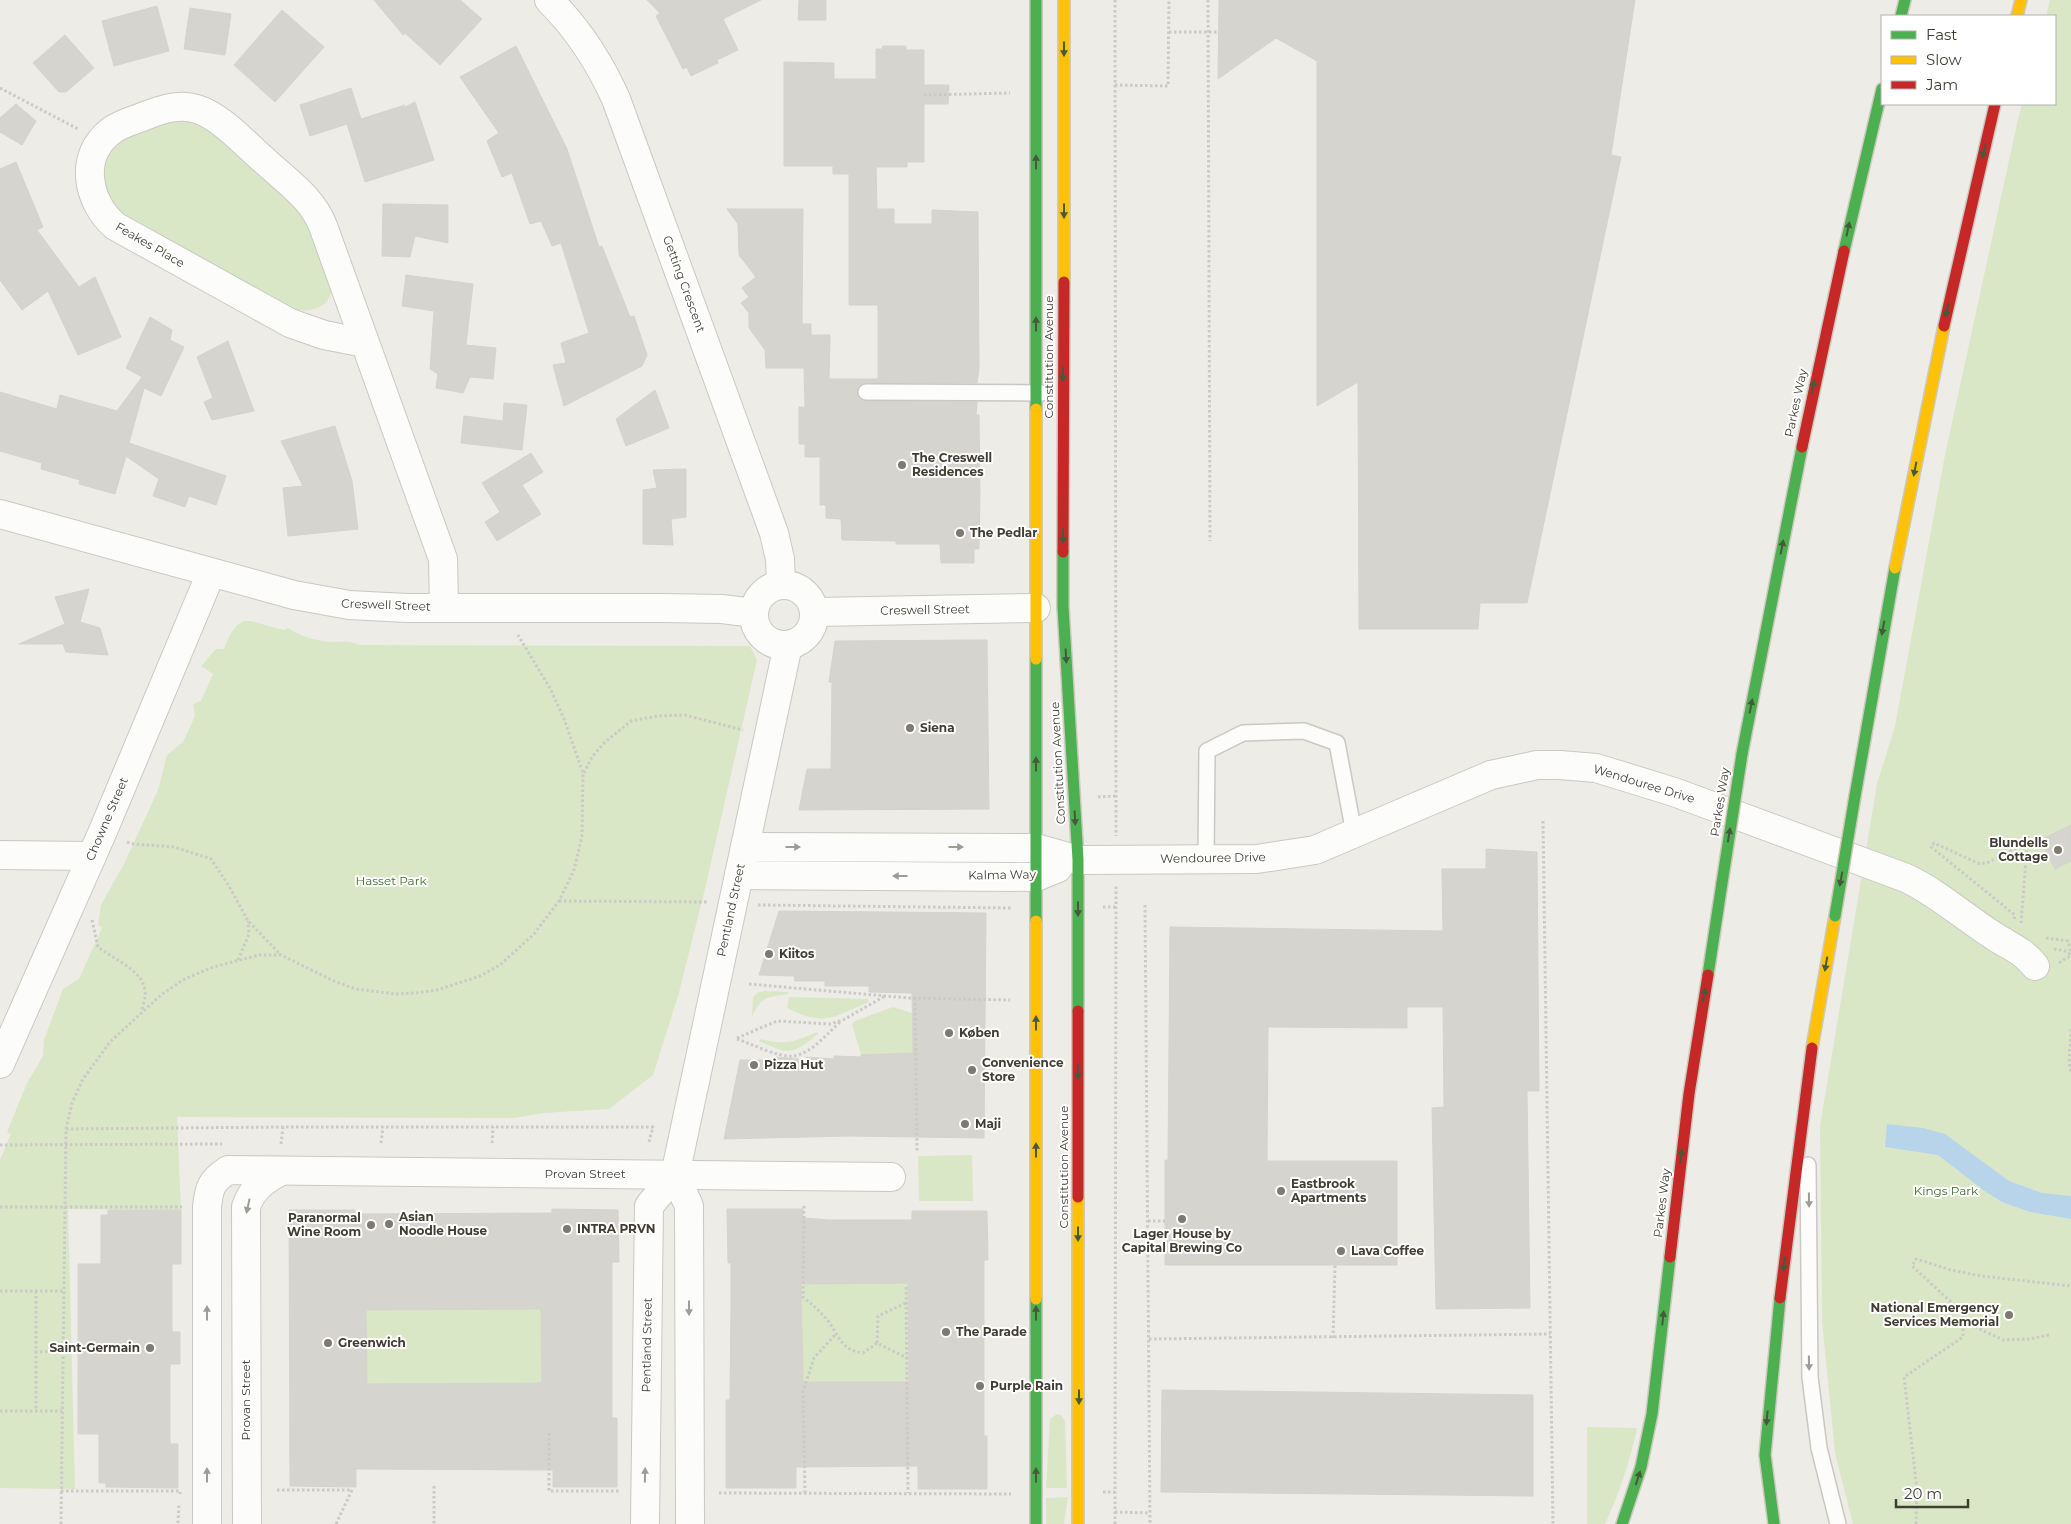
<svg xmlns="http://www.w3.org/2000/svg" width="2071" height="1524" font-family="Montserrat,sans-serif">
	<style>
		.green { fill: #d9e7c7 }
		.water { fill: #b8d4ea }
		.building { fill: #d6d4cf; stroke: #d5d3cc; fill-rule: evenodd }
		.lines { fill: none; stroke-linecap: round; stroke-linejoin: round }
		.lane-casing { stroke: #c9c8c2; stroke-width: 18 }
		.street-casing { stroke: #c9c8c2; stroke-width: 30 }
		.fast-casing { stroke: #ccc9be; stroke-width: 14 }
		.slow-casing { stroke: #ccc9be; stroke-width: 14 }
		.jam-casing { stroke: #ccc9be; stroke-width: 14 }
		.path { stroke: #cbcac6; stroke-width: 3; stroke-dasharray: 2.5 2.5; stroke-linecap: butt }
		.lane { stroke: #fcfcfb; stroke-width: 15 }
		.street { stroke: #fcfcfb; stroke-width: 28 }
		.fast { stroke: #4caf50; stroke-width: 11 }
		.slow { stroke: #ffc107; stroke-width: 11 }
		.jam { stroke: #c62828; stroke-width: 11 }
		.fast-bridge-casing { stroke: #cec8b4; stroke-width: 14; stroke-linecap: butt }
		.fast-bridge { stroke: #4caf50; stroke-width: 11 }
		.oneway { fill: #445a3a }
		.oneway2 { fill: #9f9c97 }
		.poi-dot { fill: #7e7a72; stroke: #fff; stroke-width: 2 }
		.labels { text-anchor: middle; stroke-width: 4; stroke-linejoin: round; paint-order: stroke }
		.street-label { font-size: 12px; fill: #423d33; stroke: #fff }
		.poi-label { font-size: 12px; font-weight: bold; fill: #423d33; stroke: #fff; text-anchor: start }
		.park-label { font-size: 12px; fill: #416f2b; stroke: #fff }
	</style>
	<rect width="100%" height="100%" fill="#edece6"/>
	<g class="green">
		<path d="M2050,0h21v1524h-218l-18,-71 -13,-132 -2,-195 57,-342 18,-58 50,-271 73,-336 4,-15h33v-88h-9z"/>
		<path d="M181,118l23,6 99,87 29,77c-3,23 -25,25 -43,20l-166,-92c-6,-6 -14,-14 -17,-21 -3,-5 -2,-14 -3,-20 -3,-41 49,-48 78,-57z"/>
		<path d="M244,621h6l34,9 4,-2c11,8 29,13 43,14 11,0 18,-2 28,3l391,1 7,14 -52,229 -26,104 -26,82 -44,34 -65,4 -30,5 -337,-1 4,93 -113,-1 7,280 -75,-1v-328l11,-26 -4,-2 20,-49 16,-27 1,-16 19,-51 16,-10 23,-51 -4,-3 3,-20 23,-41 34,-74 9,-35 16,-13 12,-26 -2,-12 8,-3 12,-27 -12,-8 15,-17h8c5,-11 8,-23 20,-28z"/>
		<path d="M765,991l23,1v2c-20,3 -27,2 -36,23l1,-20 4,-4z"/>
		<path d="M789,997l79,2 1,3c-36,15 -44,25 -82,6z"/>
		<path d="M893,1007l19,6 1,40 -52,2 -9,-31 3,-3z"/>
		<path d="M817,1032l1,2c-28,22 -27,21 -59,7l1,-2c27,6 31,4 57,-7z"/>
		<path d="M972,1155l1,46h-54l-1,-45z"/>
		<path d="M801,1270l107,13 1,110 -34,15 1,58h-40l-33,-75z"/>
		<path d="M541,1289l1,101 -15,-7 -160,1 -1,-74 159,-1z"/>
		<path d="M1057,1414l4,1 4,6 2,67h-21l4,-69z"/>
		<path d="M1587,1427l50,1c-7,33 -18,66 -32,96h-18z"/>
		<path d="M1068,1497l-4,27h-18v-26z"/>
	</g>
	<path class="water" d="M1887,1124l36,4 22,6 64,47 33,12 29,3v23l-41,-7 -28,-10 -16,-10 -48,-37 -53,-8z"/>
	<g class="building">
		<path d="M374,0h86l22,19 -42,46 -35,-32 -2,2z"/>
		<path d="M647,0h114l-38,19 15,31 -21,10 1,3 -27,13 -4,-9 -4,2 -27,-53 4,-3z"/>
		<path d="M799,0h27v20h-28z"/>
		<path d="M1219,0h416l-24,155 10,2 -94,446h-47l-2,26h-119l-1,-247 -41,24v-345l-41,-23 -58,41z"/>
		<path d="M157,6l12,45 -55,15 -12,-45z"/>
		<path d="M190,8l41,6 -6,41 -41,-6z"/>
		<path d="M282,10l42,37 -49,55 -41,-37z"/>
		<path d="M65,35l29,33 -28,24h-7l-26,-29z"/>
		<path d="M516,46l51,103 32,98 3,-1 28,71 4,-1 13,39 -5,11 -78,40 -11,-41 13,-2 -5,-20 28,-10 -28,-90 -9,3 -11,-25 -11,3 -18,-51 -10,4 -15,-36 12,-8 -39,-56z"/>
		<path d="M883,46h23v4h18v35h25l-1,19h-24v58h-17v5h-31l1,42h17v15h38v-14l46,2 1,157 -2,14h-111l-8,4 -1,5 4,8 5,1 111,1 -1,13h3l1,78 -1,56h-5v14h-33l-1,-19h-44v-3l-54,-1 -1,-21 -15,-1v-13h-6v-48h-15v-13h-6v-37h6l-1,-39h-38l-1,-18 -16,-22v-15l-8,-10 8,-6 -7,-9 14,-11 -17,-22 -1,-31 -11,-15h76l-1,115h9v11h19l-1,44h49v-74h-29v-131h-16v-8h-49v-104l50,1v16h42v-30h6z"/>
		<path d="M351,88l10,31 44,-14 -4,4 14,-7 19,58 -69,22 -18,-58 -37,12 -10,-31z"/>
		<path d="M16,104l20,17 -14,24 -22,-13v-14z"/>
		<path d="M16,162l27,65 -6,3 42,57 16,-10 26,60 -43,18 -30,-64 -26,19 -22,-30v-111z"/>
		<path d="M383,204l65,1v38l-33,-7 -5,21 -28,-1z"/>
		<path d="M406,275l67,9 -7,61 30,3 -3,31 -23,-2 -7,16 -27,-5 2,-14 -8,-5 4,-58 -32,-5z"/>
		<path d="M150,317l22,13 -2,10 14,7 -23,49 -17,-8 -15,55 97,33 -10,29 -27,-9 -4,11 -32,-11 6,-17 -33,-23 -11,38 -36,-10 1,-4 -39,-11 1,-6 -42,-12v-59l57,17 3,-14 57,16 25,-34 -16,-9z"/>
		<path d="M228,341l26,70 -42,9 -8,-18 9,-4 -16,-41z"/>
		<path d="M655,390l14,38 -43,18 -10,-27z"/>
		<path d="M504,403l23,2 -5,45 -61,-7 3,-27 39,5z"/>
		<path d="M335,426l17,55 6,48 -70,7 -5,-48 20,-2 -22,-45z"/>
		<path d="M531,453l12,19 -21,13 19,29 -44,27 -12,-19 15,-10 -18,-29z"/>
		<path d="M686,469v48l-15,2 2,26 -30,-1v-54l14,-2 -4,-18z"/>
		<path d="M89,589l-9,33 20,6 8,27 -42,-3 -3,-8h-44l46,-20 -10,-27z"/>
		<path d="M987,640l2,169 -190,1 8,-41h24l1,-87h-3l6,-41z"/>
		<path d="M2071,825v36l-16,8 -15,-29z"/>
		<path d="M1486,849l51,3 2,239h-12l3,217 -94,1 -4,-201 12,-1 -1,-100h-36v21l-139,-1 -1,134h130v104h-232v-105h3l2,-233 273,4 -1,-62h44z"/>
		<path d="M779,911l207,2 -2,225 -135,-2 -125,3 16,-79h36v-3l30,3v-3l28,2v-3l27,1v-2l52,-2 -1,-60 -43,-1v-6h-44v-5h-30l-1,-5 -35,-1z"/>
		<path d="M552,1209l66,1 1,52h-7v156h5v69h-64v-17l-197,-1v18l-66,-1 -1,-276h66v4l197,-1zM541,1309l1,74 -175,1 -1,-74z"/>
		<path d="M727,1209h76v9l27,2h82v-9h75l1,49h-4v176h3v53h-69v-23l-122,1v21h-70v-88h4l1,-95v-42h-3zM908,1283l1,99h-106l-2,-98z"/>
		<path d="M108,1210h73v54h-9v68h8v32h-10v80h8v44l-72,-1v-4h-7v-49h-21v-170h23v-49h7z"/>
		<path d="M1162,1390l371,5v101l-372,-4z"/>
	</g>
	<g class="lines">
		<g class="lane-casing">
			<g id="lane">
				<path d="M866,392l176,1"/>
				<path d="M1206,859l1,-108 36,-18 61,-2 33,12 17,90"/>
				<path d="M1808,1165l2,212 9,71 19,76"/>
			</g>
		</g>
		<g class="street-casing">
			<g id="street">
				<path d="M549,0c30,30 50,61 67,99l158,434 6,26 1,26"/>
				<path d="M365,343l-41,-8 -34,-12 -175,-97c-28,-25 -37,-70 -4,-95 9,-7 21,-10 31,-14 18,-7 36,-14 55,-8 25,8 49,36 69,53 22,20 46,36 57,64l120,333 1,48"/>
				<path d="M0,514l294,81 55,10 58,3h256l59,1 32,4"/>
				<circle cx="784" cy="615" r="30"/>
				<path d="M814,612l222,-4"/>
				<path d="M745,847l291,1 42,12 179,-1 58,-9 176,-75 46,-10h23l36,3 78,24 232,86c32,15 58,39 88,58 15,10 30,15 41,30"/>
				<path d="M0,855l92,1"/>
				<path d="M739,875l297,2 22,-9"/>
				<path d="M0,1064l103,-233 108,-258"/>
				<path d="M675,1175l14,31 1,318"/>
				<path d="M207,1524v-317c2,-19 4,-26 21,-37l663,7"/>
				<path d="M247,1524l-1,-317c6,-18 17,-26 33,-35"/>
				<path d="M645,1524l4,-318 26,-31 113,-530"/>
			</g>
		</g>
		<g class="fast-casing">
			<g id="fast">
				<path d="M1036,0v409"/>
				<path d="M1901,16l4,-16"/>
				<path d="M1844,251l38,-162"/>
				<path d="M1063,552v55l15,253v151"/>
				<path d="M1036,659v262"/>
				<path d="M1742,754l60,-307"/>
				<path d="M1855,796l40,-228"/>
				<path d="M1708,975l14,-92"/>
				<path d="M1036,1299v225"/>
				<path d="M1622,1524l19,-57 11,-53 18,-157"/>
				<path d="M1774,1524l-9,-69 15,-157"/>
			</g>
		</g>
		<g class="slow-casing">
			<g id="slow">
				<path d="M2017,16l4,-16"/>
				<path d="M1064,282v-282"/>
				<path d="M1036,409v250"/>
				<path d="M1895,568l49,-242"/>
				<path d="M1036,921v378"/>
				<path d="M1812,1048l23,-132"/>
				<path d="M1078,1197v327"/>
			</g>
		</g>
		<g class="jam-casing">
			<g id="jam">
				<path d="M1944,326l51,-222"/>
				<path d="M1802,447l42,-196"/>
				<path d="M1063,552l1,-270"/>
				<path d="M1078,1011v186"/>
				<path d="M1670,1257l19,-163 19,-119"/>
				<path d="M1780,1298l32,-250"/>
			</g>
		</g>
		<g class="path">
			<path d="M1115,0l1,836"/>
			<path d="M1208,0l2,541"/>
			<path d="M1169,32h50"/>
			<path d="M1115,85l53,1 1,-86"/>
			<path d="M0,88l78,41"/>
			<path d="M924,95l86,-2"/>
			<path d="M584,773l8,-16 12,-14 27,-22 26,-5 28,-1 58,15"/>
			<path d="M1098,797l18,-1"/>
			<path d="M1543,821l10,703"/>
			<path d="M127,842l6,2 41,3 37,12 18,27 19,35 33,34"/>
			<path d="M559,901l149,1"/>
			<path d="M758,905l254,3"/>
			<path d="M1145,905l5,619"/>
			<path d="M1103,907h13"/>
			<path d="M2014,919l1,-4 -84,-68 3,-4 46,21 9,-2 38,-19"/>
			<path d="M92,920l6,27c14,11 45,23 47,44 1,6 -2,13 -3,19"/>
			<path d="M2021,923l7,-87"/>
			<path d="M2046,938l22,3 3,12"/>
			<path d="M2054,949l11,2 6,4"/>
			<path d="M238,960l11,-26 -1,-13"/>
			<path d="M2059,963l12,-8"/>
			<path d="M749,984l160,14 101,2"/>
			<path d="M915,998l2,153"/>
			<path d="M2071,1029l-2,33 2,12"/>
			<path d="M737,1038l40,-17 53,3 13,-4 42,-24"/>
			<path d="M737,1039c15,5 42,19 57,17 18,-3 34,-23 47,-35"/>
			<path d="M66,1129l217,-2h370l-4,15"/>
			<path d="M381,1143l2,-16"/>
			<path d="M492,1143l1,-16"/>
			<path d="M281,1144l2,-17"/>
			<path d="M0,1145l222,-1"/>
			<path d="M804,1206l-1,91c10,8 18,15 26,25 9,13 13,29 34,31l14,-10 30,15"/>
			<path d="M0,1207h182"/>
			<path d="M1148,1221h17"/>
			<path d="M906,1287l2,206"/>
			<path d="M0,1291h63"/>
			<path d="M36,1291v120"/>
			<path d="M2049,1335l-19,4 -27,1 -40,-19v-8l-51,-47 4,-7 35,11 30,6 90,10"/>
			<path d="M1333,1338l2,-73"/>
			<path d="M1149,1339l401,-5"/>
			<path d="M877,1343l1,-27 28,-13"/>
			<path d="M35,1352l28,-1"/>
			<path d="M0,1411h62"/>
			<path d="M549,1433v58h70"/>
			<path d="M434,1486v38"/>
			<path d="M277,1490h75l-16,34"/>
			<path d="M61,1491h119v3"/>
			<path d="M1103,1492h12"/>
			<path d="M719,1493l292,1"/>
			<path d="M805,1493l-2,-102 11,-33 21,-23"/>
			<path d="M1115,1512l35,1"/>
			<path d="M178,1523l1,-18"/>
			<path d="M61,1524l5,-395 6,-26 11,-24 27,-37 51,-47 22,-15 27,-12 49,-13h22l55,27 20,7 40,5 20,-1 21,-3 43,-14 20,-11 34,-31 25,-33 15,-31 8,-34 1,-63 -19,-54 -13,-29 -33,-55"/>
			<path d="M1115,1524l1,-639"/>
			<path d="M1916,1524l1,-34 -13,-113 59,-40v-16"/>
		</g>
		<use href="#lane" class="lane"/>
		<use href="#street" class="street"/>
		<use href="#fast" class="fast"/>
		<use href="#slow" class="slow"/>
		<use href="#jam" class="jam"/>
		<g class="fast-bridge-casing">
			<g id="fast-bridge">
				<path d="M1722,883l20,-129"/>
				<path d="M1835,916l20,-120"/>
			</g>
		</g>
		<use href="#fast-bridge" class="fast-bridge"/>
	</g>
	<defs><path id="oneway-solid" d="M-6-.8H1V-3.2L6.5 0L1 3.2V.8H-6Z" transform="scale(1.25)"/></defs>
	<g class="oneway">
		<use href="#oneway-solid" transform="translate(1064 49) rotate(90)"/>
		<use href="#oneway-solid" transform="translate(1984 151) rotate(104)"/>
		<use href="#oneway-solid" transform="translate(1036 162) rotate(-90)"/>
		<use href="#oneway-solid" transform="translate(1064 211) rotate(90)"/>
		<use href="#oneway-solid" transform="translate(1848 229) rotate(-78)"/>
		<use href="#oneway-solid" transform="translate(1947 310) rotate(103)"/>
		<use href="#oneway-solid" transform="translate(1036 324) rotate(-90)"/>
		<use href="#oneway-solid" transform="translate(1063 374) rotate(90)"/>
		<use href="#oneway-solid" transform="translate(1813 387) rotate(-78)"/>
		<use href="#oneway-solid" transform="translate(1915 469) rotate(101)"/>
		<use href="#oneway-solid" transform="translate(1063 536) rotate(90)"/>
		<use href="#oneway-solid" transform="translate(1782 547) rotate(-79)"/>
		<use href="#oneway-solid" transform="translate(1883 628) rotate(101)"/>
		<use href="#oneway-solid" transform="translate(1066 656) rotate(87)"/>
		<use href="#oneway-solid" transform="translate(1751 706) rotate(-79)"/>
		<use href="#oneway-solid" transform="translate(1036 764) rotate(-90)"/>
		<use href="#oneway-solid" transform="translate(1075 818) rotate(87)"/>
		<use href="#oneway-solid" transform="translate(1729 835) rotate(-81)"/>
		<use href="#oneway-solid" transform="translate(1841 879) rotate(100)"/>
		<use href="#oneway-solid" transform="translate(1078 909) rotate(90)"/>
		<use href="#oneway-solid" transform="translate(1826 964) rotate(100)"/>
		<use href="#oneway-solid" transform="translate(1704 995) rotate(-81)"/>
		<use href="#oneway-solid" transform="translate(1036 1023) rotate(-90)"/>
		<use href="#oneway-solid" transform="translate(1078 1072) rotate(90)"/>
		<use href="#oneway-solid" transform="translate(1036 1150) rotate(-90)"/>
		<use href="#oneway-solid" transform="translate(1681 1156) rotate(-83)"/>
		<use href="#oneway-solid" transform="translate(1078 1234) rotate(90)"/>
		<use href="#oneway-solid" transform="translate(1784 1264) rotate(97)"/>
		<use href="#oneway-solid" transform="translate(1036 1313) rotate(-90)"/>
		<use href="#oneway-solid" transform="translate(1663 1318) rotate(-84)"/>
		<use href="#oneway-solid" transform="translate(1079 1397) rotate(90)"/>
		<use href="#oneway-solid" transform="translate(1767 1418) rotate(95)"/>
		<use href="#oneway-solid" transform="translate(1036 1475) rotate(-90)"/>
		<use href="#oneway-solid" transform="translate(1638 1478) rotate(-72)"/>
	</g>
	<g class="oneway2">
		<use href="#oneway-solid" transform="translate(793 847)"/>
		<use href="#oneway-solid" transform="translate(956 847)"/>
		<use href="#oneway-solid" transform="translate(900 876) rotate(-180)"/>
		<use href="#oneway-solid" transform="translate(1809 1200) rotate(89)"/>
		<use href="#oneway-solid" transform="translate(248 1206) rotate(102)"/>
		<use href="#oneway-solid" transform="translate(689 1308) rotate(90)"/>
		<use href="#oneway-solid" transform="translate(207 1313) rotate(-90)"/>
		<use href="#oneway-solid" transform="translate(1809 1363) rotate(89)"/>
		<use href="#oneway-solid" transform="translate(207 1475) rotate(-90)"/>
		<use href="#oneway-solid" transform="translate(645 1475) rotate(-89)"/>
	</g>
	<g class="poi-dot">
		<circle cx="902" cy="465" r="5"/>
		<circle cx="960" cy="533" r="5"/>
		<circle cx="910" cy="728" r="5"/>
		<circle cx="2058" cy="850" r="5"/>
		<circle cx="769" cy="954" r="5"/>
		<circle cx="949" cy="1033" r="5"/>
		<circle cx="754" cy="1065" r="5"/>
		<circle cx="972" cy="1070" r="5"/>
		<circle cx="965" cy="1124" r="5"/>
		<circle cx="1281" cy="1191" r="5"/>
		<circle cx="1182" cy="1219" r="5"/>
		<circle cx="389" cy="1224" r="5"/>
		<circle cx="371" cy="1225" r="5"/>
		<circle cx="567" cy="1229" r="5"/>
		<circle cx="1341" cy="1251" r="5"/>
		<circle cx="2009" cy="1315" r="5"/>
		<circle cx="946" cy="1332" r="5"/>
		<circle cx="328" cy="1343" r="5"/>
		<circle cx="150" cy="1348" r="5"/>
		<circle cx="980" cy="1386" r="5"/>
	</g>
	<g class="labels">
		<g class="street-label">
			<text transform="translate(150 245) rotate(30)" y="4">Feakes Place</text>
			<text transform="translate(684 284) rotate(70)" y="4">Getting Crescent</text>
			<text transform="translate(1049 357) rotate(-90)" y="4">Constitution Avenue</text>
			<text transform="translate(1796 403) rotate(-78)" y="4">Parkes Way</text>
			<text transform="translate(386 605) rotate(2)" y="4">Creswell Street</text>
			<text transform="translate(925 610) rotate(-1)" y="4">Creswell Street</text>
			<text transform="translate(1058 763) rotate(-93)" y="4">Constitution Avenue</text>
			<text transform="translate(1644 784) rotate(17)" y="4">Wendouree Drive</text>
			<text transform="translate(1720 802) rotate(-81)" y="4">Parkes Way</text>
			<text transform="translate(107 819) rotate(-67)" y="4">Chowne Street</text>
			<text transform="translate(1213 858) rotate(-1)" y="4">Wendouree Drive</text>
			<text transform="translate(1002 875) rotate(-1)" y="4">Kalma Way</text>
			<text transform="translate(731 910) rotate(-78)" y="4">Pentland Street</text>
			<text transform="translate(1064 1167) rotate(-90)" y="4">Constitution Avenue</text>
			<text x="585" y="1178">Provan Street</text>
			<text transform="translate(1662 1203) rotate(-83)" y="4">Parkes Way</text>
			<text transform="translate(647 1345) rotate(-89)" y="4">Pentland Street</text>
			<text transform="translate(246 1400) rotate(-90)" y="4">Provan Street</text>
		</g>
		<g class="poi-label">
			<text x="912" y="462">The Creswell<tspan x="912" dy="14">Residences</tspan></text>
			<text x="970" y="537">The Pedlar</text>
			<text x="920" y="732">Siena</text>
			<text x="2048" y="847" text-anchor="end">Blundells<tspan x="2048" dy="14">Cottage</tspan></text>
			<text x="779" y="958">Kiitos</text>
			<text x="959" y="1037">Køben</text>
			<text x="982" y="1067">Convenience<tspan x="982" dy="14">Store</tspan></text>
			<text x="764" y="1069">Pizza Hut</text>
			<text x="975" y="1128">Maji</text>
			<text x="1291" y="1188">Eastbrook<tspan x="1291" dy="14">Apartments</tspan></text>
			<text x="399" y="1221">Asian<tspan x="399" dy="14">Noodle House</tspan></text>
			<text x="361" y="1222" text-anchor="end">Paranormal<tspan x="361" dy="14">Wine Room</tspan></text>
			<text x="577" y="1233">INTRA PRVN</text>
			<text x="1182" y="1238" text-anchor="middle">Lager House by<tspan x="1182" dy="14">Capital Brewing Co</tspan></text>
			<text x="1351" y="1255">Lava Coffee</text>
			<text x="1999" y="1312" text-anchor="end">National Emergency<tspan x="1999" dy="14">Services Memorial</tspan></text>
			<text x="956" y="1336">The Parade</text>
			<text x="338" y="1347">Greenwich</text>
			<text x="140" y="1352" text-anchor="end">Saint-Germain</text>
			<text x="990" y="1390">Purple Rain</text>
		</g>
		<g class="park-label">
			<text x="391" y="885">Hasset Park</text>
			<text x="1946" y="1195">Kings Park</text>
		</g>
	</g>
	<rect x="1881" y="15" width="175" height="90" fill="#ffffff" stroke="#b3b1ad"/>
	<rect x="1891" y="31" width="25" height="8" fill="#4caf50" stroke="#b3b1ad"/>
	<text x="1926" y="40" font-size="15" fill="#423d33">Fast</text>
	<rect x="1891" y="56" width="25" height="8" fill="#ffc107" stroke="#b3b1ad"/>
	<text x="1926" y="65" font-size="15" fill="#423d33">Slow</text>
	<rect x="1891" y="81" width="25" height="8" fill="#c62828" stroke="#b3b1ad"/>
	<text x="1926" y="90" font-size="15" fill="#423d33">Jam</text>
	<path d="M1896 1499v8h72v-8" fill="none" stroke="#423d33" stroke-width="2.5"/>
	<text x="1904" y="1499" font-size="15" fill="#423d33" stroke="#ffffff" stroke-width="4" paint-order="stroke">20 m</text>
</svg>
